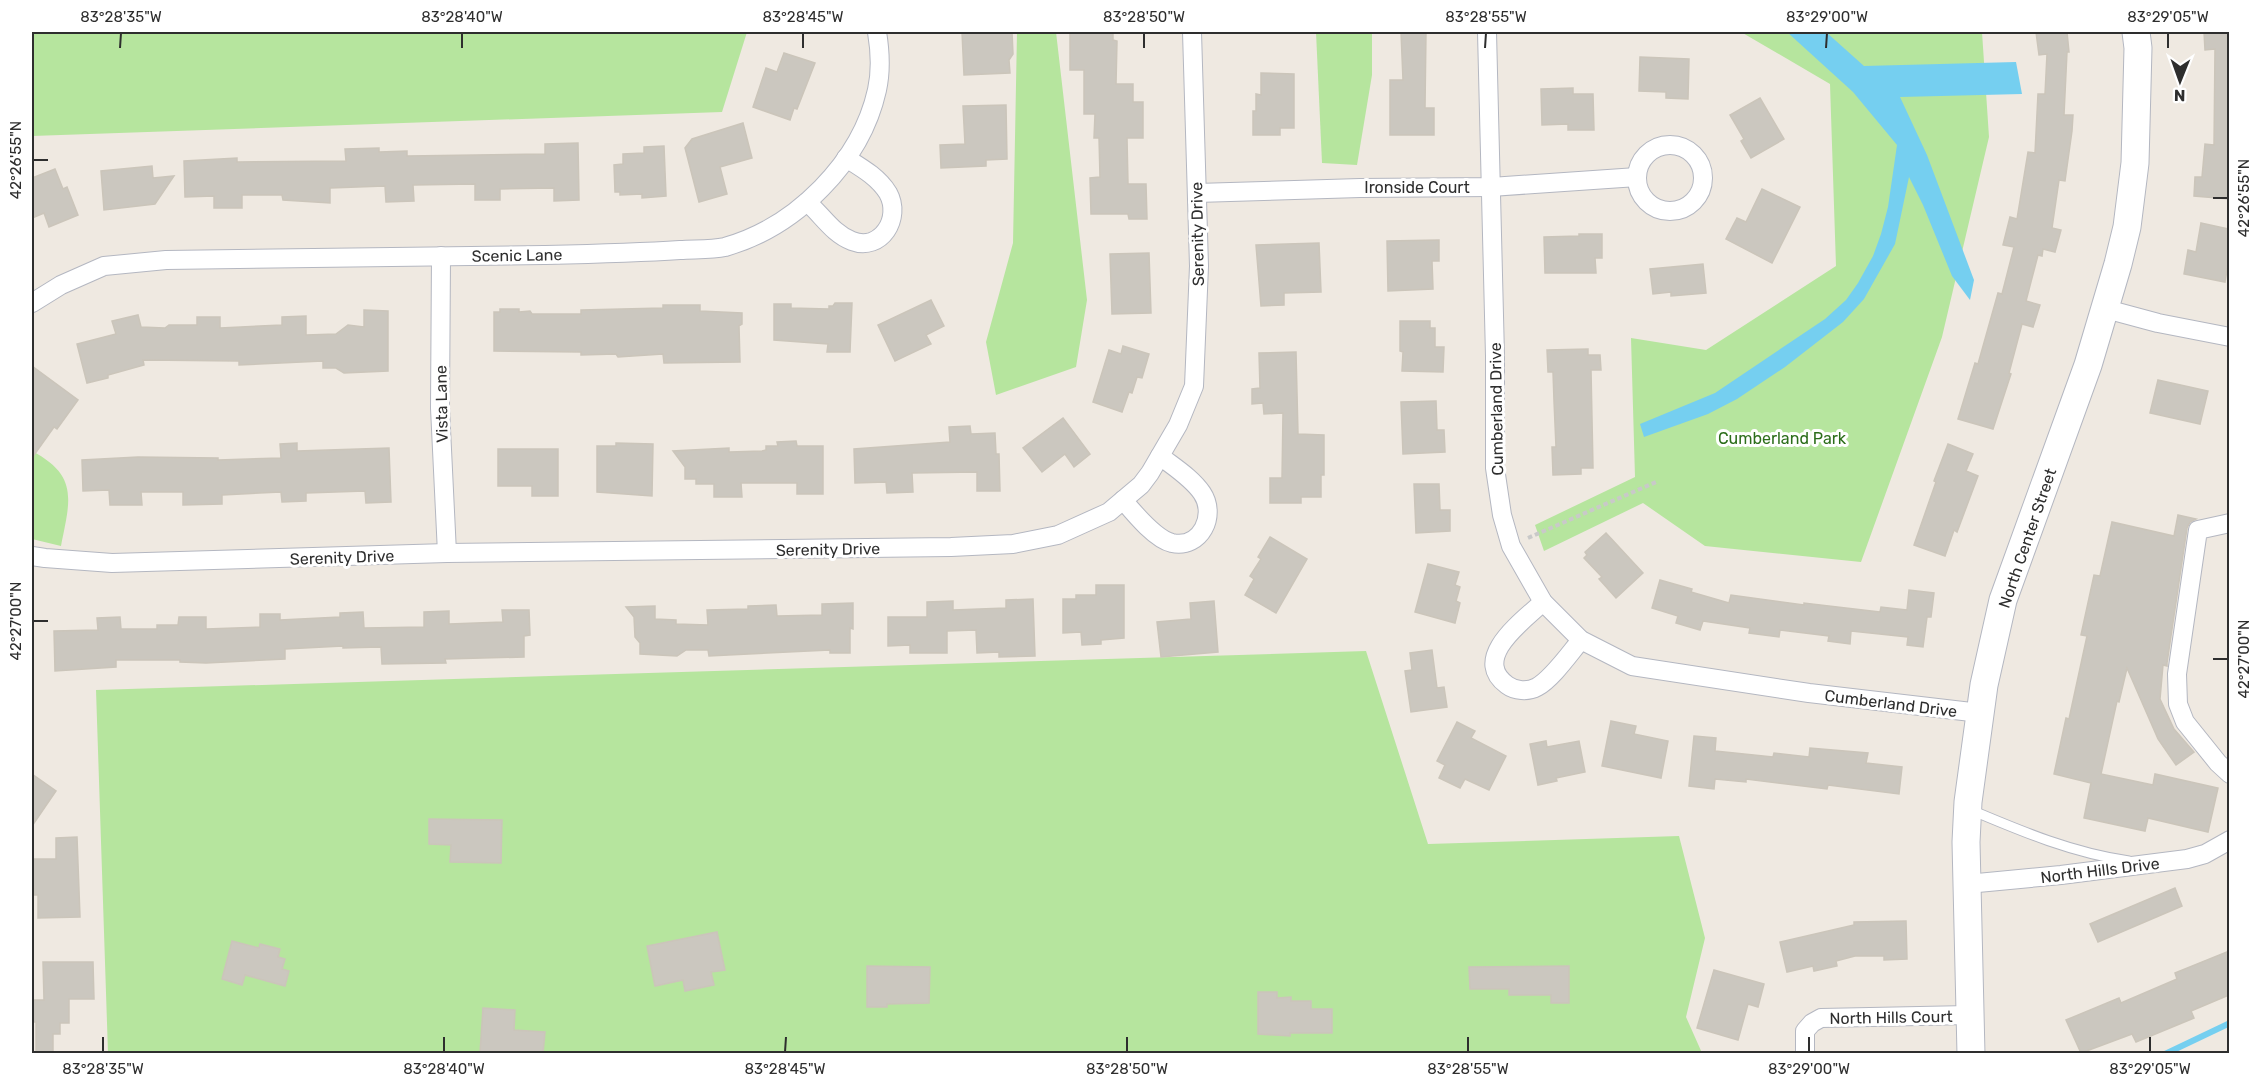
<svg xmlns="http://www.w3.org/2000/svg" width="2261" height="1085" font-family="Rubik,sans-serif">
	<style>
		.green { fill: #b6e59e }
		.water { fill: #75cff0 }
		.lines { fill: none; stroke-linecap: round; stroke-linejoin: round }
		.stream { stroke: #75cff0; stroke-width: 6 }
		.building { fill: #cbc7bf; stroke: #cbc5ba; stroke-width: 1.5 }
		.lane-casing { stroke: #b4b7c1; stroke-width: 11 }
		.street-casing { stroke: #b4b7c1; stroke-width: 20 }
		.secondary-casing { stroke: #b4b7c1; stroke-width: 29 }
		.path { stroke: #c9c9c9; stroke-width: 4; stroke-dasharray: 4.5 3; stroke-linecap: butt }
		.lane { stroke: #fff; stroke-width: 9 }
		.street { stroke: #fff; stroke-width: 18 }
		.secondary { stroke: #fff; stroke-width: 27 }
		.ticks { fill: none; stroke: #2e2e2e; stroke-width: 2 }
		.labels { text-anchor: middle; stroke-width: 6; stroke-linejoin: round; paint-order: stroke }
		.street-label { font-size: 16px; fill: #2e2e2e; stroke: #fff }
		.park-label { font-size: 16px; fill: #2c6e1b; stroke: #fff }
		.neatline { fill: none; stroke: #2e2e2e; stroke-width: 2 }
		.ticks-label { font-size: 15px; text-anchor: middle; fill: #2e2e2e }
	</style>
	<rect width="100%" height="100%" fill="#efe9e1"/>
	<g class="green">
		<path d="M32,32h715l-25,80 -690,24z"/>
		<path d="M1017,32h39l31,268 -11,67 -80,28 -10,-53 27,-99z"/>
		<path d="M1316,32h56v43l-15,90 -35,-2z"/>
		<path d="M1741,32h241l7,105 -47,200 -81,225 -156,-16 -62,-43 -99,48 -9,-26 100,-48 -4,-139 75,12 130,-84 -6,-182z"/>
		<path d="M32,451c47,25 38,49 29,95l-29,-7z"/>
		<path d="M1366,651l62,193 251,-8 26,102 -19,79 16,36h-1594l-12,-363z"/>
	</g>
	<path class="water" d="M1787,32h39l38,34 152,-4 6,32 -122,3 27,58 47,125 -4,20 -18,-24 -29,-71 -14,-28 -14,67 -31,55 -21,23 -58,45 -48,32 -29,15 -64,23 -4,-13 75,-31 110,-74 21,-19 12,-17 15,-27 8,-22 7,-27 9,-62 -44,-53z"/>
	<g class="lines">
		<path class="stream" d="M2165,1054l65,-31"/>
	</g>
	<g class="building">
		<path d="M962,32h50l1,22 -4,6 1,13 -46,2z"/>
		<path d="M1070,32h43v8l4,1 -1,43h17v18h10v36h-16l1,46h18l1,35h-18l-1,-5h-37l-1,-36 10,-1 -1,-39h-5l1,-24h-11v-44h-14z"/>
		<path d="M1401,32h25l-1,76h9v27h-44v-55h13z"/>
		<path d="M2036,32h31l2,20h-2l-3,63h9l-1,16 -7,50 -6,-1 -7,48 9,2 -6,22 -12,-3 -1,7 -4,-1 -12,46 14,4 -7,22 -11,-3 -13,49 2,1 -18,55 -35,-10 17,-56 3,1 20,-71 4,1 12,-47 -11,-2 7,-28 7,2 11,-67 7,1 3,-59h7l2,-40 -8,1z"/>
		<path d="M2204,32h25v167l-35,-3 1,-19h7l3,-33 9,1 1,-96 -10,1z"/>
		<path d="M784,53l31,10 -18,46 -3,-1 -4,12 -37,-13 13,-39 11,4z"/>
		<path d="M1640,57l49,2 -1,40 -22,-1v-6l-27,-1z"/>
		<path d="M1261,73l33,1v54h-14v7h-27v-24h3v-17l5,1z"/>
		<path d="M1573,88v6h20l1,36h-26v-6l-26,1 -1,-36z"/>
		<path d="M1760,98l24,41 -33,19 -10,-17 3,-2 -14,-24z"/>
		<path d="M1006,105l1,54 -21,1v6l-45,2 -1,-23 25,-1 -2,-38z"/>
		<path d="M743,123l9,35 -32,9 7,27 -28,8 -14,-54 7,-9z"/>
		<path d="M578,143l1,57 -25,1v-13l-54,1v11h-25v-16l-62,1 1,16 -28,1 -1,-16 -55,2v15l-47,-3 -1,-5h-40v13h-28v-12l-29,1 -1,-36 53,-3v4l109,-1 -1,-12 34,-1v4l28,-1v5l138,-2v-10z"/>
		<path d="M664,146l2,50 -24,2v-4l-22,1v-3h-5l-1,-27 9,-1v-10l21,-1v-6z"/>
		<path d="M152,166l1,12 21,-2 -19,28 -51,6 -3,-39z"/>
		<path d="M55,169l8,20 4,-2 11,28 -29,12 -5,-14 -12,5v-40z"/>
		<path d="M1762,189l38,18 -28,56 -46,-24 11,-21 9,4z"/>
		<path d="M2201,223l28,6v29l-4,24 -41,-8 4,-24 8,2z"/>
		<path d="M1579,234h23v24h-7l1,15h-51l-1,-36 35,-1z"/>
		<path d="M1439,240v21h-7l1,28 -45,2 -1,-50z"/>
		<path d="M1319,243l2,49 -37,1v12l-23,1 -5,-61z"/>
		<path d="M1149,253l2,60 -39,1 -2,-60z"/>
		<path d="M1703,264l3,29 -35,3v-4l-18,2 -3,-25z"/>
		<path d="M931,300l13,26 -18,9 5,9 -36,17 -17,-36z"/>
		<path d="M835,303h17l-2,49h-23l1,-8 -54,-4v-36h17v4l38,1v-3h4z"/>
		<path d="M663,305h37v6l42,2v11l-3,2 1,36 -76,1 -1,-9 -45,3 -2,-3 -35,1v-3l-87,-1v-39h6v-3h19v3l11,-1 2,3h49v-4l82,-2z"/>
		<path d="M364,310l24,1v60l-44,2 -8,-5h-13v-7l-84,4v-4l-96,-1 1,5 -36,10v3l-21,5 -10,-39 39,-10 -4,-13 26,-6 3,12 24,1 4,-3h28v-8h23v11l62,-3v-8l24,-1v19l30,-1 12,-9 16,2z"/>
		<path d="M1400,321h30v7h5v19h9l-1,25 -41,-1 1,-19 -3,-1z"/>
		<path d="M1123,346l26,8 -7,24 -5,-1 -5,16 -3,-1 -7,20 -29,-10 16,-52 12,4z"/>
		<path d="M1588,349v6h12l1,15h-10l2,98h-12v6l-28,1 -1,-28h4l-2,-46 -1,-29h-5l-1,-22z"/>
		<path d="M1296,352l2,82 26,1v40h-3v22h-20v6h-31v-25h12l1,-65 -19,1 -1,-11 -11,1v-15l8,-1 -1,-35z"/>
		<path d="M32,366l46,34 -21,29 -3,-2 -22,31z"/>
		<path d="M2158,380l50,11 -8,33 -50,-11z"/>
		<path d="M1436,401l1,29h7l1,22 -42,2 -2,-52z"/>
		<path d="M1063,418l27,36 -16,13 -9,-13 -23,18 -19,-24z"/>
		<path d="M970,426l1,8 24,-1 1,21h3l1,37h-23v-19l-65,1 1,19 -26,1 -1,-11 -31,1 -1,-34 96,-7 -1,-15z"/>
		<path d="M796,441l1,5h26v48h-26v-11h-56l1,14h-28v-13h-18v-5h-11v-12l-12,-16 56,-3v4l33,-1 4,-1v-4h12l-1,-4z"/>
		<path d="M297,443v8l92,-3 2,54 -25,1 -1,-12 -59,2v8l-24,1 -1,-10 -59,3v9l-39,1v-13h-42l1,13h-32l-1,-15 -26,1 -1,-31 56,-3 80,1v2l63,-2 -1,-14z"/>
		<path d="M616,443l37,1 -1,52 -55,-4v-46h19z"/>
		<path d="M1948,444l25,10 -7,17 12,5 -21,56 -3,-2 -9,26 -31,-11 22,-63 -2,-1z"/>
		<path d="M498,449h60v47h-26v-10h-34z"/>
		<path d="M1414,484h25l1,26h10v21l-34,2z"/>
		<path d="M2178,515l18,4 -6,3 -3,6 -20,135v3l-4,-1 -3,34 14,30 20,23 -18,13 -18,-26 -31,-71 -8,34 -2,-1 -16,73 52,11 2,-11 63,14 -10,44 -60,-14 -3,13 -61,-13 7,-35 -37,-9 12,-56 3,1 18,-83 -6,-1 13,-60 6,1 12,-54 62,14z"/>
		<path d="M1606,533l37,40 -27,25 -17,-19 3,-2 -18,-19 3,-3 -2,-3z"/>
		<path d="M1270,537l37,22 -31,54 -31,-18 9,-16 -4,-3 11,-17 -3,-2z"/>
		<path d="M1428,564l31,8 -4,13 5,2 -4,14 4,2 -5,20 -40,-11z"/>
		<path d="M1660,580l32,9 -1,3 38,11 2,-8 73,10v-2l76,9 1,-5 26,3 2,-20 25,3 -3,24h-4l-4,30 -16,-2 1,-8 -57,-6 -1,13 -22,-3 1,-5 -49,-6 -1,7 -30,-4 1,-5 -47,-7 -3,9 -24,-7 2,-7 -26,-8z"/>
		<path d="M1096,585h28v53l-23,2v4l-19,1 -1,-13 -18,1v-34h13v-4h20z"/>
		<path d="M1033,599l2,57 -36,1v-5l-22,1 -1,-23 -29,1v22h-37v-8l-22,1v-29h39v-15l26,-1v9l53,-2v-8z"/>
		<path d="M1214,601l4,51 -57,5 -4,-35 34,-3 -1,-16z"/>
		<path d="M853,603v26l-3,-1v25h-20v-3l-121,6 -1,-6h-22l-9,6 -37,-2v-11l-5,-6 -1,-20 -8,-10 29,-1v13l21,1v4l32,1 -1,-15 41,-1v-3l28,-1 1,11 45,-1v-11z"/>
		<path d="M502,610h27l1,25 -6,1v21l-79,2 1,4 -64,1 -1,-17 -38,1v-2l-58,3v10l-79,4 -26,-1v-2h-64v7l-61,4 -1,-40 44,-1 -1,-12 23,-1 1,12h36v-4h21l1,-8h27v12l54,-2v-13h20v6l60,-3v-4l23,-1 1,16 60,-1v-15l25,-1v13l54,-2z"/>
		<path d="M1432,650l5,38 7,-1 3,20 -36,5 -6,-41 7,-1 -2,-17z"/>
		<path d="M1611,721l25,5 -2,8 34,7 -7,37 -59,-12z"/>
		<path d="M1457,722l18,9 -4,7 35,18 -17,34 -24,-11 -5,9 -21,-10 6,-13 -8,-4z"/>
		<path d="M1694,736l22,2 -1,13 58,6 1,-4 35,4 1,-9 58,5 -2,10 36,4 -3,27 -71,-9 -1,4 -81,-10v3l-31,-3 -1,10 -25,-3z"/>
		<path d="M1546,741l1,6 32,-6 6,31 -29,6 1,3 -19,4 -8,-41z"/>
		<path d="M32,774l24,17 -24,35z"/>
		<path d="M429,819l73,1 -1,43 -51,-1 1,-17 -22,-1z"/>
		<path d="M77,837l3,80 -42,1v-23h-4l-1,-13h-1v-23h24v-21z"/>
		<path d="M2175,888l7,18 -84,36 -8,-18z"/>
		<path d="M1906,921l1,38 -23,1v-4h-29l-19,5 1,5 -23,5 -1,-5 -26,6 -7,-30 74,-17v-3z"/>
		<path d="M717,932l8,38 -14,2 3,13 -29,6 -2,-11 -28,6 -8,-40z"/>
		<path d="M232,941l27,7 1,-4 20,5 -2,8 7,2 -3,10 7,2 -4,15 -40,-11 -3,10 -20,-6z"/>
		<path d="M2229,951v44l-38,16 3,7 -58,24 -4,-8 -51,19 -15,-33 53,-22 2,5 56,-24 -2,-6z"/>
		<path d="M43,962h50l1,37h-25v24h-9v11h-7v19h-17v-31h-4v-22h12z"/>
		<path d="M867,966l63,1 -1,36 -42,1v3h-20z"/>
		<path d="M1569,966v37h-18v-8h-42v-6h-39l-1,-22z"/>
		<path d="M1714,970l50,14 -6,23 -10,-3 -10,36 -41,-12z"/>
		<path d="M1258,992h19v6l14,-1v4h20v8h21v24h-42v3l-32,-2z"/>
		<path d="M483,1008l32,2 -1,20 31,2 -2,21h-63z"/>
	</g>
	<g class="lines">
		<g class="lane-casing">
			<path id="lane" d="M1971,810c52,22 102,43 158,51"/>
		</g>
		<g class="street-casing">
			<g id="street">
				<path d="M1487,32l8,324v112l7,47 9,31 32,56 38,38 51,26 177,27 171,20"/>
				<circle cx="1670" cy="178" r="33"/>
				<path d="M1197,193l163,-5 131,-1 146,-10"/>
				<path d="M807,202c15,13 26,32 45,39 29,11 50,-23 36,-48 -10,-16 -26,-25 -42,-35"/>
				<path d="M441,256l-1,152 7,145"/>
				<path d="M32,303l29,-18 43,-19 62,-6c126,-2 252,-4 378,-5 45,-1 91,-2 136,-5 14,-1 31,0 45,-3 71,-20 136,-85 152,-157 4,-18 3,-40 0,-58"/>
				<path d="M2106,309l52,14 72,14"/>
				<path d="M1123,500c11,13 32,39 49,43 29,6 45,-28 30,-50 -10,-15 -28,-26 -42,-37"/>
				<path d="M2230,523l-32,7 -21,144 1,30 7,18 33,41 12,11"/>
				<path d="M32,556l13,2 67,5 335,-10 504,-6 62,-3 45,-9 51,-23 32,-27 9,-12 28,-48 16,-39 5,-120 -7,-234"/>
				<path d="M1543,602c-19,18 -73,56 -36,83 8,6 21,7 30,2 15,-8 33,-34 44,-47"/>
				<path d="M1967,884l94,-9 126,-16 18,-5 25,-14"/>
				<path d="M1805,1054v-23l7,-8 9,-5 148,-3"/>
			</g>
		</g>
		<g class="secondary-casing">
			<path id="secondary" d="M1971,1054l-5,-212 2,-40 16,-117 19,-85 85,-235 30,-101 9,-37 8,-64 3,-115 -2,-16"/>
		</g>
		<path class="path" d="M1528,538l128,-56"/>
		<use href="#lane" class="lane"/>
		<use href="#street" class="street"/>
		<use href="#secondary" class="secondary"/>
	</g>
	<path class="ticks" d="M120,48l1,-15M462,48v-15M803,48v-15M1144,48v-15M1485,48l1,-15M1826,48l1,-15M2168,48v-15M33,160h15M2213,198h15M33,621h15M2213,659h15M103,1052v-15M444,1052v-15M785,1052l1,-15M1127,1052v-15M1468,1052v-15M1809,1052v-15M2150,1052v-15"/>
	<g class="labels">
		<g class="street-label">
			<text x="1417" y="193">Ironside Court</text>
			<text transform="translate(1197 234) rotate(-91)" y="6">Serenity Drive</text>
			<text transform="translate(517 255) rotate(-1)" y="6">Scenic Lane</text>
			<text transform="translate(441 404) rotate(-91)" y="6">Vista Lane</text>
			<text transform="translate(1496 409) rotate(-91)" y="6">Cumberland Drive</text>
			<text transform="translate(2027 538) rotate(-71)" y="6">North Center Street</text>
			<text transform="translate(828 549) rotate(-1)" y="6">Serenity Drive</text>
			<text transform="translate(342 557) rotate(-2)" y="6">Serenity Drive</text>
			<text transform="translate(1891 703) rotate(7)" y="6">Cumberland Drive</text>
			<text transform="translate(2100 870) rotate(-7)" y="6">North Hills Drive</text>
			<text transform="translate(1891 1017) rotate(-1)" y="6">North Hills Court</text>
		</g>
		<g class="park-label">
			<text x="1782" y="444">Cumberland Park</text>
		</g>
	</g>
	<rect width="2261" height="1085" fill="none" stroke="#ffffff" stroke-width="66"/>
	<g transform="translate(2180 81) rotate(181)" stroke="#ffffff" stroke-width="4.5" paint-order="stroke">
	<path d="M0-4.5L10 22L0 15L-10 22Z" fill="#2e2e2e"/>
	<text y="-9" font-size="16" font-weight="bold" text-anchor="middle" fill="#2e2e2e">N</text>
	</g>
	<rect x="33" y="33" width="2195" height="1019" class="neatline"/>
	<g class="ticks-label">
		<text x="121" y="22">83°28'35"W</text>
		<text x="462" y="22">83°28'40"W</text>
		<text x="803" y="22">83°28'45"W</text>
		<text x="1144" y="22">83°28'50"W</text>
		<text x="1486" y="22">83°28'55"W</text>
		<text x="1827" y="22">83°29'00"W</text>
		<text x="2168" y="22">83°29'05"W</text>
		<text transform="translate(16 160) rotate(-90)" y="5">42°26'55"N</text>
		<text transform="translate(2244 198) rotate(-90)" y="5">42°26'55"N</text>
		<text transform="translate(16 621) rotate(-90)" y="5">42°27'00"N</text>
		<text transform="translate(2244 659) rotate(-90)" y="5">42°27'00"N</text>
		<text x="103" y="1074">83°28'35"W</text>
		<text x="444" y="1074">83°28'40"W</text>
		<text x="785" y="1074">83°28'45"W</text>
		<text x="1127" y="1074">83°28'50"W</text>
		<text x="1468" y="1074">83°28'55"W</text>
		<text x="1809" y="1074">83°29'00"W</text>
		<text x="2150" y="1074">83°29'05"W</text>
	</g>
</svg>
